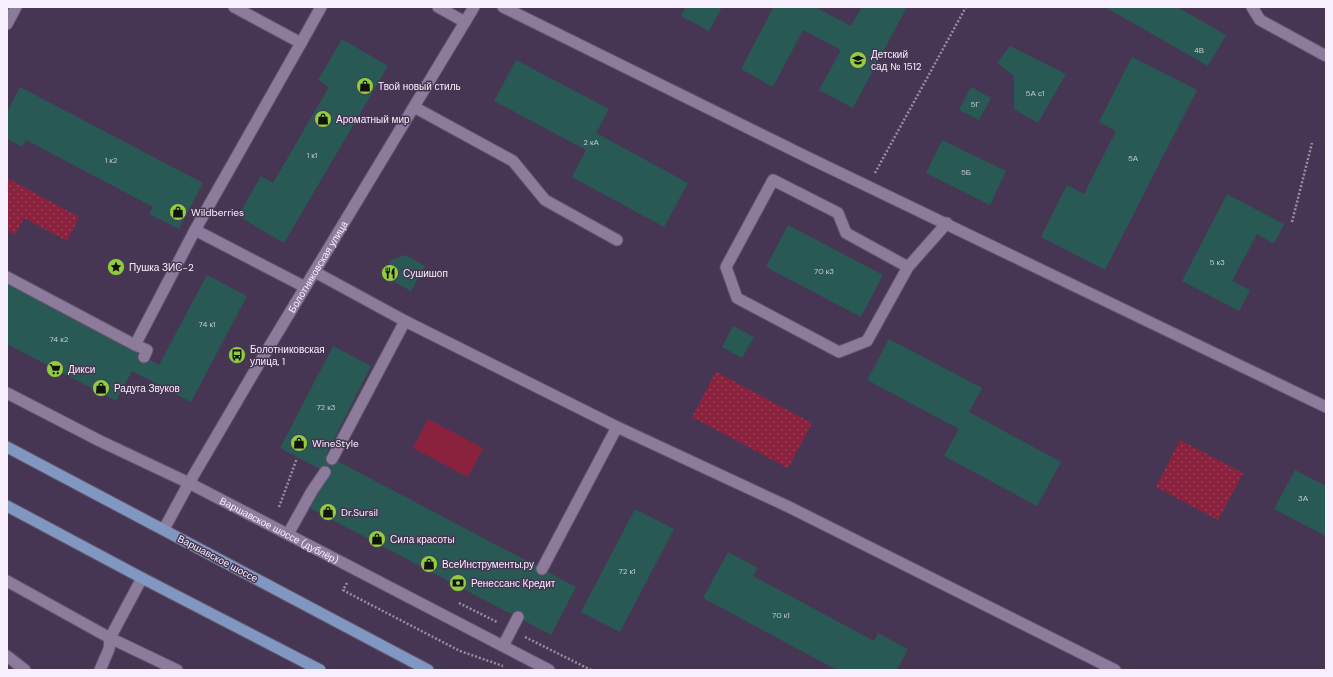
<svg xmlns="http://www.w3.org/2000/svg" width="1333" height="677" font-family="'DM Sans',sans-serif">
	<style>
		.grass { fill: #8a223e }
		.park { fill: url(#park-dots) }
		.building { fill: #285955 }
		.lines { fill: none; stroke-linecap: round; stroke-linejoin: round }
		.service-casing { stroke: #61546b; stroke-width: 13 }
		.minor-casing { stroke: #61546b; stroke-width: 13 }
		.tertiary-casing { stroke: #61546b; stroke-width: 13 }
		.primary-casing { stroke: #61546b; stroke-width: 13 }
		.path { stroke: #998da3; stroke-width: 2.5; stroke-dasharray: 2 2; stroke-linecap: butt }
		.service { stroke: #8d7b9c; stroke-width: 11 }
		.minor { stroke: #8d7b9c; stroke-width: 11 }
		.tertiary { stroke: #8d7b9c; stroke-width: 11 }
		.primary { stroke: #8097c2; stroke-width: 11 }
		.labels { text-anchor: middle; stroke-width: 3; stroke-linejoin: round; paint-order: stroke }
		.number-label { font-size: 8px; fill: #c3cad3 }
		.poi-label { font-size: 10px; fill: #f7effd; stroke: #463653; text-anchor: start }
		.street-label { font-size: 10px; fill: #f7effd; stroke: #463653 }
	</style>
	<defs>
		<pattern id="park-dots" width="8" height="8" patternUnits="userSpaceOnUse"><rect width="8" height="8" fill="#8a223e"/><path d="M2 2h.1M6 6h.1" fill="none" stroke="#9b425b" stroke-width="1.8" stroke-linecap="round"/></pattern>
	</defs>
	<rect width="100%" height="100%" fill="#463653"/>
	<path class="grass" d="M428,419l55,29 -15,29 -55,-29z"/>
	<g class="park">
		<path d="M7,178l72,39 -12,24 -43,-23 -9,17 -8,-5z"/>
		<path d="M716,372l96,51 -24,45 -96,-51z"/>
		<path d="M1180,440l63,33 -25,47 -62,-33z"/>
	</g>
	<g class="building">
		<path d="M686,7h36l-13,24 -28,-15z"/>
		<path d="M771,7h44l36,19 11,-19h45l-54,101 -34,-18 22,-40 -38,-20 -30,57 -32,-18 32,-61z"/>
		<path d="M1105,7h72l49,28 -18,31z"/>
		<path d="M342,39l46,27 -104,177 -46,-27 23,-40 12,7 56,-96 -11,-7z"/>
		<path d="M1010,46l56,28 -28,49 -24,-14v-33l-17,-13z"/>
		<path d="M1132,57l65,33 -92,180 -64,-33 26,-52 17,9 32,-63 -17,-9z"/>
		<path d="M516,60l93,49 -13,24 92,50 -24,44 -92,-50 14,-27 -92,-49z"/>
		<path d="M20,87l183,96 -24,46 -30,-15 4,-7 -127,-67 -4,7 -15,-8v-26z"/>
		<path d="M971,87l20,11 -12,22 -20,-10z"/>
		<path d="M942,140l64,31 -16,34 -64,-32z"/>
		<path d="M1227,194l57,30 -10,20 -17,-10 -25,47 18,9 -11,21 -57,-30z"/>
		<path d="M788,225l95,50 -22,42 -95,-50z"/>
		<path d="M405,255l20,11 -14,25 -28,-15 8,-16z"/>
		<path d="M207,275l40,21 -56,106 -59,-31 -16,30 -109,-57v-60l152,81z"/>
		<path d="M733,326l21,11 -12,21 -20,-11z"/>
		<path d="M889,339l93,49 -13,24 92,50 -24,44 -93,-50 15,-27 -92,-49z"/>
		<path d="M333,346l38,20 -45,89 250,132 -25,48 -241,-127 18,-35 -48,-25z"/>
		<path d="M1295,470l31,16v50l-52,-27z"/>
		<path d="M635,509l39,20 -54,103 -39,-20z"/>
		<path d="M728,552l30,16 -5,8 121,65 4,-8 30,16 -11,21h-60l-134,-72z"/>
	</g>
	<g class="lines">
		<g class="service-casing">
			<g id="service">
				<path d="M234,7l67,36 20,-36"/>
				<path d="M438,7l27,15"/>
				<path d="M1252,7l8,13 66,36"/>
				<path d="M7,24l9,-17"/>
				<path d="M301,43l-106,187 110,57"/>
				<path d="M414,107l99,54 32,39 72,40"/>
				<path d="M908,267l-62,-34 -8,-20 -65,-33 -47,87 11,31 102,54 28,-11 41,-74 39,-44"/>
				<path d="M315,272l90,49 212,106 172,80 326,163"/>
				<path d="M7,277l128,68"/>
				<path d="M144,357l3,-7 -12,-5 60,-115"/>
				<path d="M332,459l73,-138"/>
				<path d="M288,534l24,-43 13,-19"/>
				<path d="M542,569l75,-142"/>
				<path d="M503,646l15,-29"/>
				<path d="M7,656l18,14"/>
				<path d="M100,670l9,-21 1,-11"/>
			</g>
		</g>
		<g class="minor-casing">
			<g id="minor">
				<path d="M503,7l306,151 517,249"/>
				<path d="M7,581l103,57 67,32"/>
				<path d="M110,638l32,-60"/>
			</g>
		</g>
		<g class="tertiary-casing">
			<g id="tertiary">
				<path id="s1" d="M7,393l93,48 89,42 360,187"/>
				<path id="s2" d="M164,529l25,-46 68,-116 217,-360"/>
			</g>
		</g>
		<g class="primary-casing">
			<g id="primary">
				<path d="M7,447l421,223"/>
				<path d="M7,506l135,72 178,92"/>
			</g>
		</g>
		<g class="path">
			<path d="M875,173l91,-166"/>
			<path d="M1292,222l20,-79"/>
			<path d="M279,507l18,-49"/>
			<path d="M347,583l-4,7 9,5 108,56 43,15"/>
			<path d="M459,603l38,19"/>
			<path d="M525,637l66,33"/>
		</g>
		<use href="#service" class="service"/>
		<use href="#minor" class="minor"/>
		<use href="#tertiary" class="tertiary"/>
		<use href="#primary" class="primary"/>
	</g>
	<defs>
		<g id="school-disc" transform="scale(0.9)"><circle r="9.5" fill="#91cd3f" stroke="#463653"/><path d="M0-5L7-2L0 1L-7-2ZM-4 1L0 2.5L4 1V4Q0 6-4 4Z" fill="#111"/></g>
		<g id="shop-disc" transform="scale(0.9)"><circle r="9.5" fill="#91cd3f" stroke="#463653"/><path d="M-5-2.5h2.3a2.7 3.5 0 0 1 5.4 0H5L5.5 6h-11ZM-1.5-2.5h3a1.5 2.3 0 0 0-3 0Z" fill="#111"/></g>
		<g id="sight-disc" transform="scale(0.9)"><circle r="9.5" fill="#91cd3f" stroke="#463653"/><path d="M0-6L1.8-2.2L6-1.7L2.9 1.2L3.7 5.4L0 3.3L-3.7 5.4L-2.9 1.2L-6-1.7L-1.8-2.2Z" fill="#111"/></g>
		<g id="restaurant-disc" transform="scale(0.9)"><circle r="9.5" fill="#91cd3f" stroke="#463653"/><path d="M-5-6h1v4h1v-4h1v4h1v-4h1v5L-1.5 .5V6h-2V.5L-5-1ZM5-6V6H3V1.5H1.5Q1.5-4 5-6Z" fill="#111"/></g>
		<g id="bus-disc" transform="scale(0.9)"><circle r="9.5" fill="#91cd3f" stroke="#463653"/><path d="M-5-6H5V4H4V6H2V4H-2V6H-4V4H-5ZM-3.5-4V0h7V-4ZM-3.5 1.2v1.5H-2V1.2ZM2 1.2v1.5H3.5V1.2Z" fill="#111"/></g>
		<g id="supermarket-disc" transform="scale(0.9)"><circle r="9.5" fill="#91cd3f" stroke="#463653"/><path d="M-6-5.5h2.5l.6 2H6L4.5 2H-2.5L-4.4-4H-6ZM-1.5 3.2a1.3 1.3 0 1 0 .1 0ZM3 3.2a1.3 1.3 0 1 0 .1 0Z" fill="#111"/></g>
		<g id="bank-disc" transform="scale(0.9)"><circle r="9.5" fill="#91cd3f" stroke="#463653"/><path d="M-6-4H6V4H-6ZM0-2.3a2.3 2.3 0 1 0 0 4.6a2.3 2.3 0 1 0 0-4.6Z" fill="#111"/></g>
	</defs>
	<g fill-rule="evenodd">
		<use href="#school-disc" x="858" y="60"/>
		<use href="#shop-disc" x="365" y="86"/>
		<use href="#shop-disc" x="323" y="119"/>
		<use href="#shop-disc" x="178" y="212"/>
		<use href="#sight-disc" x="116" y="267"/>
		<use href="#restaurant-disc" x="390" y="273"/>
		<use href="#bus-disc" x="237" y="355"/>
		<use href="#supermarket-disc" x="55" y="369"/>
		<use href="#shop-disc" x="101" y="388"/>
		<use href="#shop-disc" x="299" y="443"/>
		<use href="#shop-disc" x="328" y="512"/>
		<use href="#shop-disc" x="377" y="539"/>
		<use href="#shop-disc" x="429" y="564"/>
		<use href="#bank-disc" x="458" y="583"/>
	</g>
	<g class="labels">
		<g class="number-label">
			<text x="1199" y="53">4В</text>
			<text x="1035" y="96">5А с1</text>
			<text x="975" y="107">5Г</text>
			<text x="591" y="145">2 кА</text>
			<text x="312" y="158">1 к1</text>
			<text x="1133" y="161">5А</text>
			<text x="111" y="163">1 к2</text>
			<text x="966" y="175">5Б</text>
			<text x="1217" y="265">5 к3</text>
			<text x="824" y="274">70 к3</text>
			<text x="207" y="327">74 к1</text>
			<text x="59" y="342">74 к2</text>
			<text x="326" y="410">72 к3</text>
			<text x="1303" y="501">3А</text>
			<text x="627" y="574">72 к1</text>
			<text x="781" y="618">70 к1</text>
		</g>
		<g class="poi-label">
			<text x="871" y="58">Детский<tspan x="871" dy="12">сад № 1512</tspan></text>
			<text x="378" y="90">Твой новый стиль</text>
			<text x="336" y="123">Ароматный мир</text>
			<text x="191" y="216">Wildberries</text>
			<text x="129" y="271">Пушка ЗИС-2</text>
			<text x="403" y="277">Сушишоп</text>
			<text x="250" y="353">Болотниковская<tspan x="250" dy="12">улица, 1</tspan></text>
			<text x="68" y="373">Дикси</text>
			<text x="114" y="392">Радуга Звуков</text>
			<text x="312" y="447">WineStyle</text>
			<text x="341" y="516">Dr.Sursil</text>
			<text x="390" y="543">Сила красоты</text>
			<text x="442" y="568">ВсеИнструменты.ру</text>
			<text x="471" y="587">Ренессанс Кредит</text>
		</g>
		<g class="street-label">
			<text dy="4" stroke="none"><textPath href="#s2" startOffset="304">Болотниковская улица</textPath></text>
			<text dy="4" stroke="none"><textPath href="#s1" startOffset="305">Варшавское шоссе (дублёр)</textPath></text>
			<text transform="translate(218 558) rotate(28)" y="4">Варшавское шоссе</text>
		</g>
	</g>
	<rect width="1333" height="677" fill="none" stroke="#f7effd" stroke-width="16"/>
</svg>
